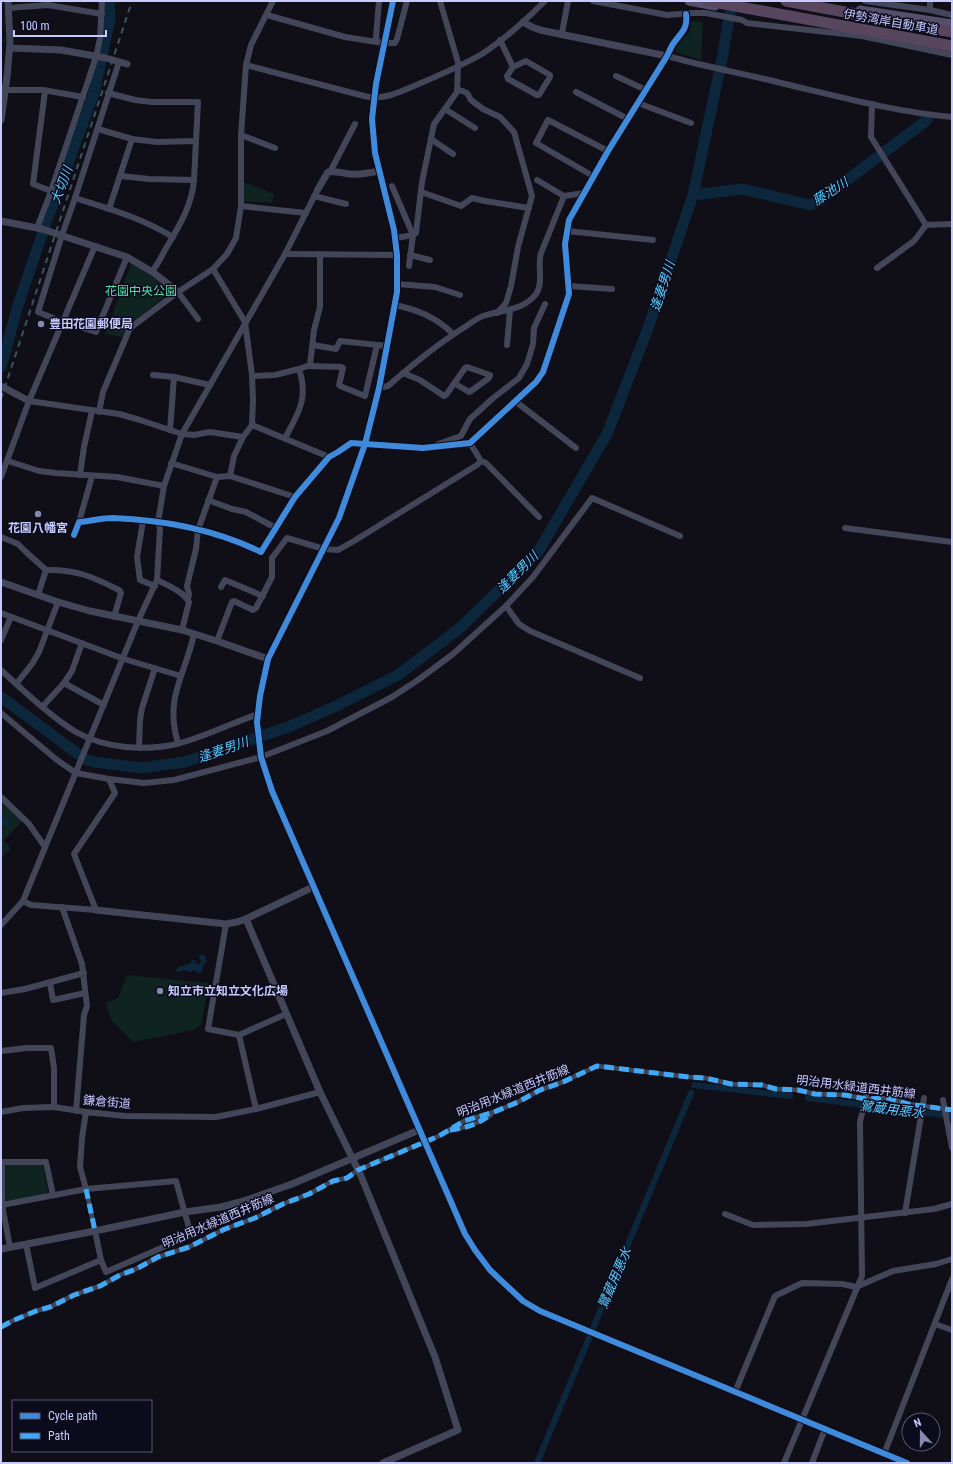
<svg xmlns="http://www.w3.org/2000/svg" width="953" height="1464" font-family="'Roboto Condensed','Noto Sans JP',sans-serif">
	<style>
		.green { fill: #0f2321 }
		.water { fill: #0c273c }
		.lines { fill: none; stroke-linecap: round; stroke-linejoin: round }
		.canal { stroke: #0c273c; stroke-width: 6 }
		.river { stroke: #0c273c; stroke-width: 11 }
		.pedestrian { stroke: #434659; stroke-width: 4.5 }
		.minor { stroke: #434659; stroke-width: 6 }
		.tertiary { stroke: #434659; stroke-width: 7 }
		.primary { stroke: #564f6c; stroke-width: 9 }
		.rail { stroke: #3b555e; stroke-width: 2; stroke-dasharray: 6 5; stroke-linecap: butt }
		.motorway-bridge { stroke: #58465f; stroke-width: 11 }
		.quiet { stroke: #3fa9f5; stroke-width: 5; stroke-dasharray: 10 5; stroke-linecap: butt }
		.cycleway-casing { stroke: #0c0b1c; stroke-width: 8 }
		.cycleway { stroke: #408adc; stroke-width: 6 }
		.poi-dot { fill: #8789ae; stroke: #0c0b1c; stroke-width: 1.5 }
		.labels { text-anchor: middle; stroke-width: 3; stroke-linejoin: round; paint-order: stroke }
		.street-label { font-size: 12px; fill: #c7caff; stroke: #0c0b1c }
		.park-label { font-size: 12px; fill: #55dda5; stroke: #0c0b1c }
		.poi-label { font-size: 12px; font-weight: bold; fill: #c7caff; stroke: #0c0b1c; text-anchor: start }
		.water-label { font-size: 13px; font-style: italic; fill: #56cbfe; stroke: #0c0b1c }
	</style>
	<rect width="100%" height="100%" fill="#100f18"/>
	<g class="green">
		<path d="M691,21l12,1c-2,13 0,26 -2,38l-25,-8 1,-6 13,-15z"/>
		<path d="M240,181l34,13 -2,9 -31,-2z"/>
		<path d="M131,264l21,12 19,16 -40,31 -9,14 -17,-3z"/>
		<path d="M1,800l22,20 -19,20 7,9 -10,8z"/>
		<path d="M127,975l82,8 -8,42 -7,5 -61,12 -22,-22 -5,-17 12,-5z"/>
		<path d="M6,1165h35l2,1 5,25 -2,3 -39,7 -2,-2v-32z"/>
	</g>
	<g class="water">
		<path d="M1,813l10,10 -4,4 -6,-5z"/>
		<path d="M202,954l3,2 2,5 -4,5 -1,6 -3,1 -6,-3 -2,2 -7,-2 -6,2 -2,-1 2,-4 12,-3 2,-4h3l2,4h3l1,-4 -3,-3z"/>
	</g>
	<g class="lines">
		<g class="canal">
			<path d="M694,1085l96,11"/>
			<path d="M808,1098l144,18"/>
			<path d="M537,1463l154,-370"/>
		</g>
		<g class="river">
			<path d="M693,195l49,-6 68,16 9,-4 108,-81"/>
			<path d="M1,367l17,-62 30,-88 46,-124 16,-74 -1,-18"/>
			<path d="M1,697l84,62 9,3 47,6 44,-6 106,-36 47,-21 60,-30 62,-47 78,-76 69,-118 40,-103 46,-136 29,-136 10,-58"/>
		</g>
		<g class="pedestrian">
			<path d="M450,1130c16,-2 28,-6 41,-15"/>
			<path d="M86,1189l9,42"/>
			<path d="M1,1327l11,-6 24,-10 14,-4 24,-12 26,-9 20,-11 16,-6 22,-12 31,-10 36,-18 30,-11 28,-14 26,-10 24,-13 14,-3 11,-8 81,-34 25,-15 30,-9 24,-10 22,-12 23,-8 34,-16 92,11 16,1 26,6 31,1 14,4 22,1 17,4 30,1 21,4 22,-1 20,6 44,6"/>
		</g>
		<g class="minor">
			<path d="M379,1l-3,36 1,5 7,1h11l2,-4 10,-38"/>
			<path d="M440,1l19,65"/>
			<path d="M593,1l74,14 26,-2h13l36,7 5,3 115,13 90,19"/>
			<path d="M865,1l65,9 22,5"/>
			<path d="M8,8l40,-3 54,9"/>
			<path d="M930,10v-9"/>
			<path d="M267,15l78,22 32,5"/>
			<path d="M562,33l6,-32"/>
			<path d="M500,40l13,27 -6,9 1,3 29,16h2l11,-18v-2l-24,-14 -13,6"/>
			<path d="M667,56c39,11 79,18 118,28 55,13 111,28 167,33"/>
			<path d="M119,62l-44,136 -13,37 -24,77 25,10 33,10 31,-75"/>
			<path d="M246,65l118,31c21,5 38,-5 57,-13 21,-9 42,-18 61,-29 23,-15 44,-34 63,-53"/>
			<path d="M616,76l30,14"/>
			<path d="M457,89l10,4 4,7 12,9 17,8 14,15 18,64 -14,51 -7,39 -5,17 -9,10"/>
			<path d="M6,90h37l40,7"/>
			<path d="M45,91l-12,93 18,7"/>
			<path d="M576,92l52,27"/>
			<path d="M108,93l27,7 17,2h46l-4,78"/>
			<path d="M638,103l53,20"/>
			<path d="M872,104l-1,33 55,88"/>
			<path d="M445,109l30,19"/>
			<path d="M98,129l34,10 -23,70"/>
			<path d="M241,135l34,13"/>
			<path d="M132,139l25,3 39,-1"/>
			<path d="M431,139l22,15"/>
			<path d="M330,172l25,-48"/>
			<path d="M121,176l28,3 45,1c-2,26 -16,48 -29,70 -4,7 -7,15 -13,21"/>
			<path d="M593,176l-57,-33 12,-23 60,31"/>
			<path d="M537,180l27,16 20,-3"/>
			<path d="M392,186l21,49 -17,3"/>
			<path d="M421,192l40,14 11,-8 13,3 44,7"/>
			<path d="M314,196l32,8"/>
			<path d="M75,198c35,11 67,20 98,39"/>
			<path d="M241,206l65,7"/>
			<path d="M926,225l26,-1"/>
			<path d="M37,228l13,-34 46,-137 4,-19 2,-37"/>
			<path d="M567,231l86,9"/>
			<path d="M285,254l112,1"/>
			<path d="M410,255l20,5"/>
			<path d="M409,266l4,-31 3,-2 6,-51 12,-58 23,-32 1,-26"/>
			<path d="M877,268l37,-27 12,-16"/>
			<path d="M213,269l32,53 7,53 1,25 -1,25 -9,12 -9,19 -4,20"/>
			<path d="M397,284l38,3 25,8"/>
			<path d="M569,286l43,3"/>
			<path d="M178,292l20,27"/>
			<path d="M395,305c23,5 41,12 58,29"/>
			<path d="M313,345l23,4 4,-8 47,5"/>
			<path d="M507,345l3,-35"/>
			<path d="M309,366l32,1 2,1 -4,17 1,1 25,10 12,-51"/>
			<path d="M403,373l17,7 24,16 2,-1 19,-27 2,-1 23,8 -1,3 -18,13 -2,1 -15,-9"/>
			<path d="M153,375l21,2 36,8"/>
			<path d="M252,376l23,-1 24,-6"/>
			<path d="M379,388l9,-2c24,-21 49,-42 77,-59 6,-4 12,-9 18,-11 18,-6 40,-5 53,-22 8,-11 1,-29 5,-41l23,-57"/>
			<path d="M29,401l90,13 21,6 42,14 12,1 16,-3 33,5"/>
			<path d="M515,401l61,47"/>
			<path d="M99,412l4,-20 27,-64 48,-36 35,-23 14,-15 9,-16 5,-32v-71l5,-70 5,-20 22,-44"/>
			<path d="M252,425l77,32"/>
			<path d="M170,430l4,-53"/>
			<path d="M285,438c13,-24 24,-40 14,-69l11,-4 4,-35 6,-23v-53"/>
			<path d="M438,444l23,-8 9,-17 22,-20 27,-21 8,-14 6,-20 1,-16 11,-24"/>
			<path d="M8,461l31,10 17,2 61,4 47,9"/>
			<path d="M481,461l5,2 53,54"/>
			<path d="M171,463l46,14 13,-1 65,21"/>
			<path d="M80,475l4,-28 8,-36"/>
			<path d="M1,477l28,-76 66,-155"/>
			<path d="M208,500l24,9 14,3 30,16"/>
			<path d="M143,521l-6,36 3,23 15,6"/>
			<path d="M79,522l13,-46"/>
			<path d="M845,528l107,14"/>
			<path d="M74,535l5,-13c11,-1 23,-4 34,-4 50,2 103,12 148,34l34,-55 34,-40 9,-5 13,-9 72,5 47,-5 66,-61 7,-10 26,-78 -4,-50 4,-24 39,-69 59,-95c2,-4 4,-9 6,-12 8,-12 15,-14 13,-30"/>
			<path d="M1,537l17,7 8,8 20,18c30,-1 47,7 73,20l2,3 -7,24"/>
			<path d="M157,580c10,5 27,12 32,22l-7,28"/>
			<path d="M221,587l4,-7 38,16"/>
			<path d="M38,595l8,-25"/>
			<path d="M188,599l1,-5 -2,-8 9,-37 2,-19 19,-53"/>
			<path d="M506,606l13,18 11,7 110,47"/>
			<path d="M1,613l123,46 57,17"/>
			<path d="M1,640l10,-23"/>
			<path d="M217,641l15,-39 2,-1 19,9 3,-2 16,-31v-19l15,-20 37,11 14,1 16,-9 123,-76 4,-4 -11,-18"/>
			<path d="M1,670c22,20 50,47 75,62 30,17 69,19 101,12 27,-7 55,-21 81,-30"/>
			<path d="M64,683l40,22"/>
			<path d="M16,684l16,-20 7,-12 19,-50"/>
			<path d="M43,706l21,-23 8,-12 10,-28"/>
			<path d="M1,713l56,47 19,13 33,6 35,4 30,-3 87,-23 66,-26 65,-34 26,-17 35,-26 53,-48 27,-29 59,-79 88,38"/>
			<path d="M178,743c-14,-45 7,-67 16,-109"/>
			<path d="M139,748l1,-28 2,-12 13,-40"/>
			<path d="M1,797l28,27 16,23"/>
			<path d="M23,901l8,4 65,5 -22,-56 41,-61 -6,-14"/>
			<path d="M62,907l20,57 5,42 -3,9 -8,96"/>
			<path d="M226,924l-18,105 31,6 47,-21"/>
			<path d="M1,925l22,-24 115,-280 19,-41 3,-52 -2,-6 6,-36 18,-52 103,-180 33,-65"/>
			<path d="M50,983l3,17 32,-7"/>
			<path d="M1,993l24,-4 59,-16"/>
			<path d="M239,1035l17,74"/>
			<path d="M1,1051l26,-3h24l3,20v39"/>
			<path d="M943,1100l9,48"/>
			<path d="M1,1112l22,-4 31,-1 32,5 39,4 91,1 40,-8 64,-17"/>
			<path d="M86,1189l-6,-22 2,-29 4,-26"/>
			<path d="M2,1205v-43h44l7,33"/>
			<path d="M905,1213l19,-115"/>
			<path d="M725,1214l28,11 53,-1 128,-15 18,-5"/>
			<path d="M95,1231l6,29"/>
			<path d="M10,1247l-8,-42 84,-16 90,-8 15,54 -85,37 -5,-12 -66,28 -9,-44"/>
			<path d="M935,1324l17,6"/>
			<path d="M735,1392l40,-96 27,-13 40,1 14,3 37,-16 43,-7 16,-5"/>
			<path d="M884,1454l68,-175"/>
			<path d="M784,1463l78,-187 -2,-154 7,-30"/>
			<path d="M812,1463l13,-34"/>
		</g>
		<g class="tertiary">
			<path d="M393,1l-17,83 -4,35 3,34 19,77 3,25v37l-10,54 -8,42 -14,56 -26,74 -71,141 -8,37 -3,26 4,35 11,34 193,443 10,16 15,20 33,31 17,10 53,22 314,130"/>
			<path d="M523,22l9,5 8,3 127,26"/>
			<path d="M10,48l51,2 45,8 21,6"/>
			<path d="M1,120l6,-43 3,-34 -2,-42"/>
			<path d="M318,189l10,-17c10,-1 13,1 22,2 10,1 19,-1 29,-3"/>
			<path d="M1,221l41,8 85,28 27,16 24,19"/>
			<path d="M1,386l28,15"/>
			<path d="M1,582l57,20 32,9 92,19 35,11 51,18"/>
			<path d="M96,910l130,14 11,-2 9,-3 67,-32"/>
			<path d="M246,919l74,173 41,84 74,181 23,73 -75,33"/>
			<path d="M1,1249l94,-18 90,-19 36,-5 23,-6 48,-17 127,-54"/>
		</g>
		<g class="primary">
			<path d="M689,1l26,5"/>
			<path d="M860,10l92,14"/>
		</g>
		<path class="rail" d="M1,399l131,-398"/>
		<g class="motorway-bridge">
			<path d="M708,1l244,45"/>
			<path d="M786,1l166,31"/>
		</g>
		<g class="quiet">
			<path d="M450,1130c16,-2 28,-6 40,-15"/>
			<path d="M86,1189l9,42"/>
			<path d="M1,1327l11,-6 24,-10 14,-4 24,-12 26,-9 20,-11 16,-6 22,-12 31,-10 36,-18 30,-11 28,-14 26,-10 24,-13 14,-3 11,-8 81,-34 25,-15 30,-9 24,-10 22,-12 23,-8 34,-16 92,11 16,1 26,6 31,1 14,4 22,1 17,4 30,1 21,4 22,-1 20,6 44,6"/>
		</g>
		<g class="cycleway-casing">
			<g id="cycleway">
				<path d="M393,1l-17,83 -4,35 3,34 19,77 3,25v37l-10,54 -8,42 -14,56 -26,74 -71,141 -8,37 -3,26 4,35 11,34 193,443 10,16 15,20 33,31 17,10 53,22 314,130"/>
				<path d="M74,535l5,-13c11,-1 23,-4 34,-4 50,2 103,12 148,34l34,-55 34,-40 9,-5 13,-9 72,5 47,-5 66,-61 7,-10 26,-78 -4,-50 4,-24 39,-69 59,-95c2,-4 4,-9 6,-12 8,-12 15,-14 13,-30"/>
			</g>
		</g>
		<use href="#cycleway" class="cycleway"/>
	</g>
	<g class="poi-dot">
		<circle cx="41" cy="324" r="4"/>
		<circle cx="38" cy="514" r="4"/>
		<circle cx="160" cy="991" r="4"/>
	</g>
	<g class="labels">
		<g class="street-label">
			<text transform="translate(891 22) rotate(10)" y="4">伊勢湾岸自動車道</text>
			<text transform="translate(856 1087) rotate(7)" y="4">明治用水緑道西井筋線</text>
			<text transform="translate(513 1091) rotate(-22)" y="4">明治用水緑道西井筋線</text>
			<text transform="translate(107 1102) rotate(5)" y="4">鎌倉街道</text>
			<text transform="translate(218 1221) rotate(-23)" y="4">明治用水緑道西井筋線</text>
		</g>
		<g class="park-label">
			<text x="141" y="295">花園中央公園</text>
		</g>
		<g class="poi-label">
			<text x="49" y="328">豊田花園郵便局</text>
			<text x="38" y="532" text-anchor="middle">花園八幡宮</text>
			<text x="168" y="995">知立市立知立文化広場</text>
		</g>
		<g class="water-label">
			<text transform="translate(61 185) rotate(-70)" y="5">大切川</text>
			<text transform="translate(830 191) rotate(-33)" y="5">藤池川</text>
			<text transform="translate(662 286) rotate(-72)" y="5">逢妻男川</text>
			<text transform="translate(517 572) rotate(-45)" y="5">逢妻男川</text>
			<text transform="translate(223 749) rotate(-19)" y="5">逢妻男川</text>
			<text transform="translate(892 1109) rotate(7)" y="5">鷺蔵用悪水</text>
			<text transform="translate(614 1278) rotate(-67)" y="5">鷺蔵用悪水</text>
		</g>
	</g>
	<rect width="953" height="1464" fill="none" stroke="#c7caff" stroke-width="4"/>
	<rect x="12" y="1400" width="140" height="52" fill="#0c0b1c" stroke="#575777"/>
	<rect x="20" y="1413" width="20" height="6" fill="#408adc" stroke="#575777"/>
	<text x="48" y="1420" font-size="12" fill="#c7caff">Cycle path</text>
	<rect x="20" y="1433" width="20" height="6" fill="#3fa9f5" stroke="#575777"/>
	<text x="48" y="1440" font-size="12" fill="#c7caff">Path</text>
	<g transform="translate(921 1432) rotate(339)"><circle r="19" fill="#0c0b1c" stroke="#575777"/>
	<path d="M0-3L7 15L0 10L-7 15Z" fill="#8789ae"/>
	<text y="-6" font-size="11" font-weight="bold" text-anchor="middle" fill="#c7caff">N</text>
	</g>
	<path d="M14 30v6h92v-6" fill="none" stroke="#c7caff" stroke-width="2"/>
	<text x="20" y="30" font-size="12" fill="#c7caff" stroke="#0c0b1c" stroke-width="3" paint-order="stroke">100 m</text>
</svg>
